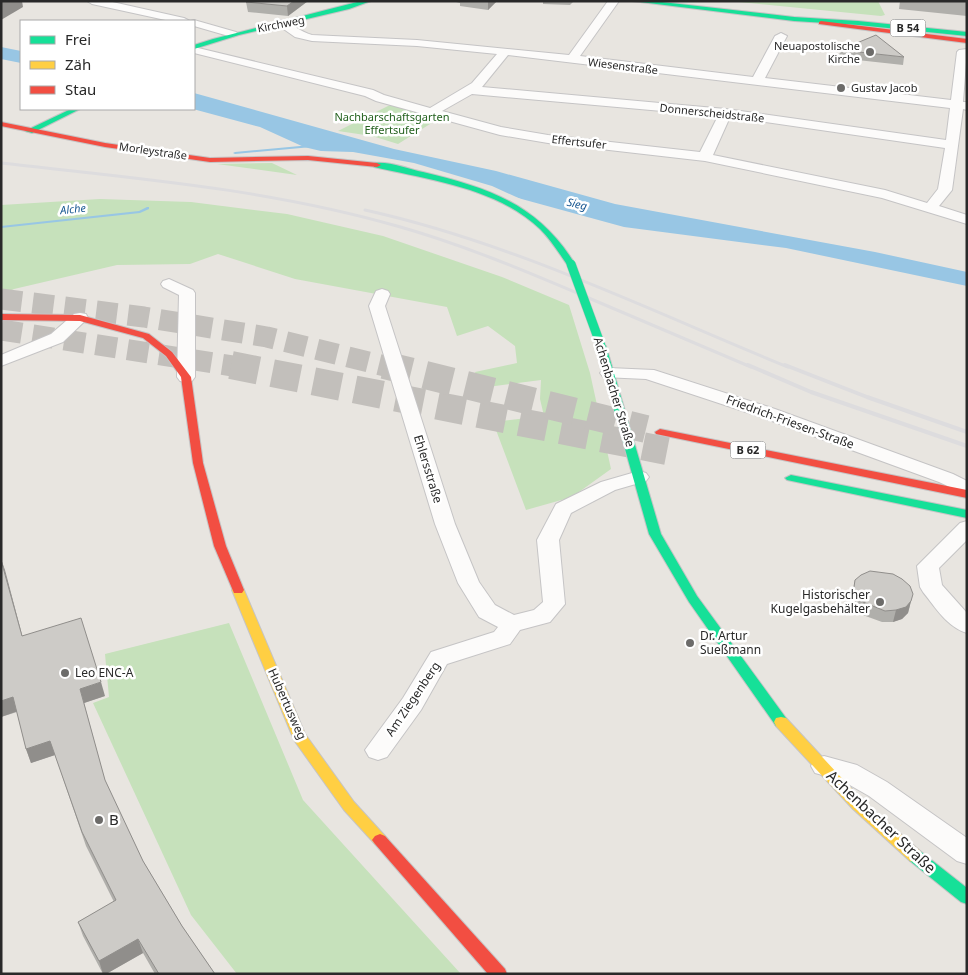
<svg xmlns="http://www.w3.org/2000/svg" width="968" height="975" font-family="'Noto Sans',sans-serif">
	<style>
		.green { fill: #c6e1bb }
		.water { fill: #98c6e4 }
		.pier { fill: #e8e5e0 }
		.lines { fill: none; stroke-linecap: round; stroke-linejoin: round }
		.stream { fill: #98c6e4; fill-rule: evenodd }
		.highway-tunnel-far1 { stroke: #c2bfbb; stroke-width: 21; stroke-dasharray: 21 11; stroke-linecap: butt }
		.highway-tunnel { stroke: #c2bfbb; stroke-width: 28; stroke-dasharray: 28 14; stroke-linecap: butt }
		.street-casing { stroke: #c5c4c5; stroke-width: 2 }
		.fast-casing { stroke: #c5c4c5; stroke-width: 2 }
		.slow-casing { stroke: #c5c4c5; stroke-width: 2 }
		.jam-casing { stroke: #c5c4c5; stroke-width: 2 }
		.street { fill: #fcfbfa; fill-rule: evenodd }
		.fast { fill: #16e098; fill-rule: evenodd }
		.slow { fill: #ffcf43; fill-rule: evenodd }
		.jam { fill: #f24e42; fill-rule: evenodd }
		.rail-far1 { stroke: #dddcde; stroke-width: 3 }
		.rail { stroke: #dddcde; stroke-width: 4 }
		.fast-bridge-casing { stroke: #c5c4c5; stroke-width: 10; stroke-linecap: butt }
		.fast-bridge { stroke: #16e098; stroke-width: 9 }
		.wall { fill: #b0afab }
		.shaded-wall { fill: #908e8b }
		.building { fill: #cdcbc7; stroke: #908e8b }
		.poi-dot { fill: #6c6b69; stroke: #fff; stroke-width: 2 }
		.labels { text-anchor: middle; stroke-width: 5; stroke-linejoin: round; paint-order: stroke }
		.far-street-label { font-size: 11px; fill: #292929; stroke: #fff }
		.shield { fill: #fff; stroke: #696969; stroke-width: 1 }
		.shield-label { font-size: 11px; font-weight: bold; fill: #292929 }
		.far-poi-label { font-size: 11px; fill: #292929; stroke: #fff; text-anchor: end }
		.far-park-label { font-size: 11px; fill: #23611e; stroke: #fff }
		.far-water-label { font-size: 11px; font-style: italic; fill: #165691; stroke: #fff }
		.street-label { font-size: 12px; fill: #292929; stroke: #fff }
		.poi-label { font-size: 12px; fill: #292929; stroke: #fff; text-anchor: start }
		.near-poi-label { font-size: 15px; fill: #292929; stroke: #fff; text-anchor: start }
		.near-street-label { font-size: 15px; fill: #292929; stroke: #fff }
	</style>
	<rect width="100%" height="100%" fill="#e8e5e0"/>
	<g class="green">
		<path d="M729,1h149l7,14 -4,1z"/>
		<path d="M390,105l48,14 -40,25 -26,-8 -34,-5z"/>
		<path d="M272,163l25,12 -80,-11z"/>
		<path d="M100,199l91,3 96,12 96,22 119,41 67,28 21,68 21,96 -39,28 -46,13 -33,-88 51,-6 -4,-17 1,-19 -61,8 -5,-16 42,-9 -2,-17 -27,-20 -31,10 -10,-29 -152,-28 -77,-25 -28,10 -73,1 -103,24 -13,6v-90z"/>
		<path d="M229,623l74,177 158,174h-224l-46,-59 -98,-212 16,-6 -4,-43z"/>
	</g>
	<g class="water">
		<path d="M1,47l20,4v12l-20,-4z"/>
		<path d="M194,93l200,56 102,22 119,33 260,48 92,20v14l-181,-38 -162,-21 -106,-29 -214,-51 -44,-20 -67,-18z"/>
	</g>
	<path class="pier" d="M319,151l34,1 61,11 78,23 42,19 -214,-52z"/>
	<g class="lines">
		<g class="stream">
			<path d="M311,145l2,1 -1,1 -77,7 -2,-1 2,-1z"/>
			<path d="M147,207h2v2l-9,4 -139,15v-2l138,-15z"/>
		</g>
		<g class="highway-tunnel-far1">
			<path d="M1,299l143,18 123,20 122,30"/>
			<path d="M1,330l238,37"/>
		</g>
		<g class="highway-tunnel">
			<path d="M231,365l436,86"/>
			<path d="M384,365l262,64"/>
		</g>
		<g class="street-casing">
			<g id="street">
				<path d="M87,1h21l76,17 6,3h-20l-78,-17z"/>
				<path d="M608,1h11l-39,55 173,21 22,-41 6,-3 6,3 -22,42 186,22 6,-48 2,-2 8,-1 -4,53h4v8l-4,-1 -11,81 -13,16 28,9v9l-85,-26 -177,-37 -157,-18 -48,-8 -124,-34 -11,-5 -171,-43v-6l179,43 11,5 46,13 42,-25 25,-29 -80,-8 -105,-5 -17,-4 -20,-14 6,-3c11,3 19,12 31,15l105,5 152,15zM508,55l442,53 -4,32 -220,-31 -244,-22zM472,94l246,22 -18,36 -152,-17 -47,-8 -59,-16zM730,117l215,31 -7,41 -11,14 -42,-13 -172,-35z"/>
				<path d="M194,20l42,12 2,2 -6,3 -38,-11v-5h-4z"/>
				<path d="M169,279l24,11 2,3v84l-3,4 -6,1 -6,-1 -3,-4 2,-82 -16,-8 -2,-3 2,-3z"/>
				<path d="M382,289l6,2 2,3 -5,12 70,218 24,58 16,23 19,10 20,-5 9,-8 -6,-62 19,-36 45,-22 38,-11 7,2 3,4 -3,4 -31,9 -44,23 -12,27 6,64 -15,18 -30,8 -10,14 -63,20 -26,46 -34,47 -9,3 -9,-3 -4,-7 38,-52 28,-46 63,-20 4,-5 -19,-10 -21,-34 -23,-59 -66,-218 7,-15z"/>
				<path d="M80,313l6,1 2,4 -25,24 -62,24v-11l50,-21 23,-20z"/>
				<path d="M609,368l45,2 121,39 178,65 14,7v14l-28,-13 -178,-65 -115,-38 -43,-2 -3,-4 3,-4z"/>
				<path d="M967,521v19l-28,28 3,17 25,28v20c-20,-6 -31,-25 -44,-41l-3,-5 -3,-21 43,-43z"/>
				<path d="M824,756l33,9 30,17 80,56v26l-10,-3 -88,-65 -28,-16 -26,-7 -4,-7 4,-7z"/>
			</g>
		</g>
		<g class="fast-casing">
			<g id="fast">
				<path d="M361,1h10l-22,8 -110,26 -45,14v-4l19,-6z"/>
				<path d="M632,1h21l141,16 64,4 109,11v4l-109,-11 -64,-4z"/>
				<path d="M71,109h9l-48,24 -7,-2z"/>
				<path d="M374,163c15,-2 35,6 49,9 66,16 115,32 152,92l-4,3 -3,-1c-9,-13 -17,-26 -28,-37 -43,-41 -110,-49 -166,-62z"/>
				<path d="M601,343l5,3 55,188 36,62 89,122 2,4 -2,4 -5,1 -5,-1 -87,-124 -40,-68 -53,-188z"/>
				<path d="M791,475l176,35v8l-180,-38 -2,-2z"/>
				<path d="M915,850l5,1 47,37v16l-6,-2 -51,-41 -3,-5 3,-5z"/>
			</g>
		</g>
		<g class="slow-casing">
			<g id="slow">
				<path d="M238,586l4,1 2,3 61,144 49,68 31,34 3,4 -3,4 -5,2 -5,-2 -31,-34 -50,-70 -62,-150 2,-3z"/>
				<path d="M781,717l5,1 77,83 57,50 3,5 -3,5 -5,1 -5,-1 -57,-52 -77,-83 -2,-4 2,-4z"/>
			</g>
		</g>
		<g class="jam-casing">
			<g id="jam">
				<path d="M821,21l146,18v4l-148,-19v-2z"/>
				<path d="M1,122l104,21 105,15 98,-2 69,7 4,2 -4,2 -69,-7 -98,2 -105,-15 -104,-21z"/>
				<path d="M1,314l79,1 69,19 23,18 19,25 12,86 23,83 18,44 -2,3h-8l-20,-47 -21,-83 -12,-86 -15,-21 -23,-18 -63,-17 -79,-1z"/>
				<path d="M660,429l307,61v8l-311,-64 -1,-2z"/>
				<path d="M380,834l5,2 120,133 2,5h-19l-113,-130 -3,-4 3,-4z"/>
			</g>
		</g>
		<use href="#street" class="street"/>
		<use href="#fast" class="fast"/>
		<use href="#slow" class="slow"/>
		<use href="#jam" class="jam"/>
		<g class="rail-far1">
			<path d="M1,163c133,15 267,26 396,63 64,18 126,44 187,70 56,24 111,47 167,71"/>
			<path d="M365,210c149,33 283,100 423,157"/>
		</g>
		<g class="rail">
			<path d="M748,365l63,27 156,54"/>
			<path d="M785,365l82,32 100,35"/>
		</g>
		<g class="fast-bridge-casing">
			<path id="fast-bridge" d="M571,264l30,82"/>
		</g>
		<use href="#fast-bridge" class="fast-bridge"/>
	</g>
	<g class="wall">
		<path d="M248,1h60l-20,15 -40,-4 -2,-10z"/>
		<path d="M452,1h45l-9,9 -28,-4v-3z"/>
		<path d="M543,1h31l-4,4 -27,-1z"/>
		<path d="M900,1h67v15l-68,-7z"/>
		<path d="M840,50l64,7 -1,8 -64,-7z"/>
		<path d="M1,559l21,77 83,60 -21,7 21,78 38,80 39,65 33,48h-60l-12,-21 -37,21h-3l-20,-38 -5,-14 36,-20 -28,-56 -31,-91 -24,8 -5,-14 -9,-37 -16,5z"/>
		<path d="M855,580l56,21 -3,12 -6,6 -9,3h-11l-22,-8 -6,-7 -3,-8z"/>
	</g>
	<g class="shaded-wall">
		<path d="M1,1h21l1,6 -22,13z"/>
		<path d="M294,1h14l-20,15 -1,-10z"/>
		<path d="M488,1h9l-9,9z"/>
		<path d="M1,559l4,11 21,80 -4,-14z"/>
		<path d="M911,601l-3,12 -6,6 -9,3 3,-12z"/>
		<path d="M101,682l4,14 -21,7 -4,-14z"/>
		<path d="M13,697l5,14 -17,6v-16z"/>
		<path d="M50,741l5,14 -24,8 -5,-14z"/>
		<path d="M138,939l5,14 -37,21h-3l-4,-13z"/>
	</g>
	<g class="building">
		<path d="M248,1h46l-7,5 -41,-4z"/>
		<path d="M876,35l28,22 -64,-7z"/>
		<path d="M1,560l21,76 59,-18 20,64 -21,7 25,91 38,81 39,65 33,48h-56l-21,-35 -39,22 -21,-39 38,-22 -34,-68 -32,-91 -24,8 -13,-52 -12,4z"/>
		<path d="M870,571l23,3 9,5 8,7 3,8 -2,7 -5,6 -10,3 -11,1 -22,-9 -6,-7 -3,-8 1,-7 6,-5z"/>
	</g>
	<g class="poi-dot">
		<circle cx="870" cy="52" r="5"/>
		<circle cx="841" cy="88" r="5"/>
		<circle cx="880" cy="602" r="5"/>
		<circle cx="690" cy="643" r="5"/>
		<circle cx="65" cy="673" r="5"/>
		<circle cx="99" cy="820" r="5"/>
	</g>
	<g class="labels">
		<g class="far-street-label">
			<text transform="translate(281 24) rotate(-11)" y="4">Kirchweg</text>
			<text transform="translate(623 66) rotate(7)" y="4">Wiesenstraße</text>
			<text transform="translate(712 113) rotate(6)" y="4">Donnerscheidstraße</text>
			<text transform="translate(579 142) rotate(6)" y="4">Effertsufer</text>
			<text transform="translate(153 151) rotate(8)" y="4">Morleystraße</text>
		</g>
		<g class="shield">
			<rect x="890.5" y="19.5" width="35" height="17" rx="4"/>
			<rect x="730.5" y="441.5" width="35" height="17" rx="4"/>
		</g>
		<g class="shield-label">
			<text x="908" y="32">B 54</text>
			<text x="748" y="454">B 62</text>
		</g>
		<g class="far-poi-label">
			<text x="860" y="50">Neuapostolische<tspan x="860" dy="13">Kirche</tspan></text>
			<text x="851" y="92" text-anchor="start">Gustav Jacob</text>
		</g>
		<g class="far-park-label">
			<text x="392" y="121">Nachbarschaftsgarten<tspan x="392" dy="13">Effertsufer</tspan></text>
		</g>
		<g class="far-water-label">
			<text transform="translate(577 204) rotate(14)" y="4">Sieg</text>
			<text transform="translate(73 209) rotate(-6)" y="4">Alche</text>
		</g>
		<g class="street-label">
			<text transform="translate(614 392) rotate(73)" y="4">Achenbacher Straße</text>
			<text transform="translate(790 422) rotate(20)" y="4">Friedrich-Friesen-Straße</text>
			<text transform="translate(428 469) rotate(73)" y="4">Ehlersstraße</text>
			<text transform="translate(413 699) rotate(-56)" y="4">Am Ziegenberg</text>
			<text transform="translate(287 704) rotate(66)" y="4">Hubertusweg</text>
		</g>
		<g class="poi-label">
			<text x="870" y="599" text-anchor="end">Historischer<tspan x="870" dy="14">Kugelgasbehälter</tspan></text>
			<text x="700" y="640">Dr. Artur<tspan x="700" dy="14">Sueßmann</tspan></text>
			<text x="75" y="677">Leo ENC-A</text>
		</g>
		<g class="near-poi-label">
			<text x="109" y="825">B</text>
		</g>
		<g class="near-street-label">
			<text transform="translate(881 822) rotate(43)" y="5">Achenbacher Straße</text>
		</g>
	</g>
	<rect width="968" height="975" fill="none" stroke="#292929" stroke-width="5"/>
	<rect x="20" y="20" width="175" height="90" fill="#ffffff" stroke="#a9a9a9"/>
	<rect x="30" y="36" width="25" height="8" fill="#16e098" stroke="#a9a9a9"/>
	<text x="65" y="45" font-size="15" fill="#292929">Frei</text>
	<rect x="30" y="61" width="25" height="8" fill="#ffcf43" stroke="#a9a9a9"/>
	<text x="65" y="70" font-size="15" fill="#292929">Zäh</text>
	<rect x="30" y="86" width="25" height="8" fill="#f24e42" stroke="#a9a9a9"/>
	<text x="65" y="95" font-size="15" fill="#292929">Stau</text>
</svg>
